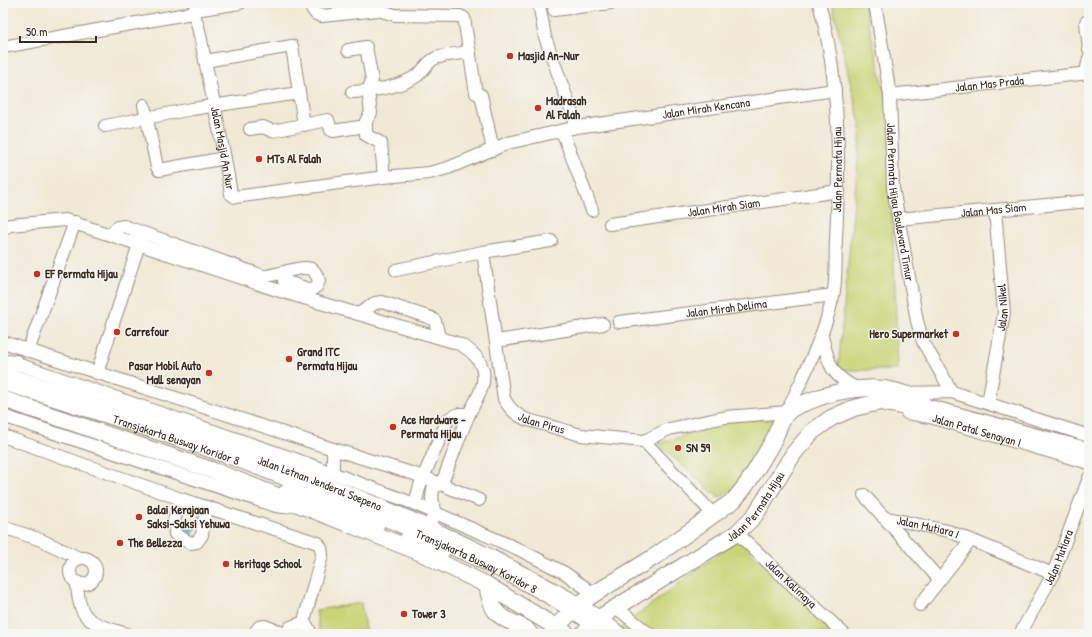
<svg xmlns="http://www.w3.org/2000/svg" width="1092" height="637" font-family="'Patrick Hand',sans-serif">
	<style>
		.green { fill: #c8d475; stroke: #827f4a }
		.water { fill: #4ab3c8; stroke: #426e73 }
		.lines { fill: none; stroke-linecap: round; stroke-linejoin: round }
		.minor-casing { stroke: #968a7a; stroke-width: 14 }
		.major-casing { stroke: #968a7a; stroke-width: 18 }
		.minor { stroke: #fff; stroke-width: 12 }
		.major { stroke: #fff; stroke-width: 16 }
		.poi-dot { fill: #c8321e; stroke: #f6f6f2; stroke-width: 1.5 }
		.labels { text-anchor: middle; stroke-width: 3; stroke-linejoin: round; paint-order: stroke }
		.poi-label { font-size: 12px; font-weight: bold; fill: #3b2a1e; stroke: #f6f6f2; text-anchor: start }
		.street-label { font-size: 12px; fill: #3b2a1e; stroke: #f6f6f2 }
	</style>
	<rect width="100%" height="100%" fill="#f6f6f2"/>
	<filter id="ink" filterUnits="userSpaceOnUse"><feTurbulence type="fractalNoise" baseFrequency=".025" numOctaves="2"/><feDisplacementMap in="SourceGraphic" scale="8" xChannelSelector="R" yChannelSelector="G"/><feConvolveMatrix kernelMatrix="1 2 1 2 8 2 1 2 1" color-interpolation-filters="sRGB"/></filter>
	<filter id="wash" filterUnits="userSpaceOnUse"><feTurbulence type="fractalNoise" baseFrequency=".012" numOctaves="4" result="noise"/><feDisplacementMap in="SourceGraphic" scale="16" xChannelSelector="R" yChannelSelector="G"/><feGaussianBlur stdDeviation="0.9" result="paint"/><feColorMatrix in="noise" values="0 0 0 0 0 0 0 0 0 0 0 0 0 0 0 0 0 1.4 0 .05"/><feComposite in="paint" operator="in"/></filter>
	<g filter="url(#wash)">
		<rect width="100%" height="100%" fill="#f0e9d5"/>
		<g class="green">
			<path d="M832,3h32l24,105 10,262h-60l23,-242z"/>
			<path d="M783,419l-41,65 -23,14 -61,-54 73,-24z"/>
			<path d="M738,539l98,95h-209l-7,-6z"/>
			<path d="M361,603l5,31h-46l-4,-24z"/>
		</g>
		<path class="water" d="M181,518l16,3 -1,8 -6,7 -10,-2 -3,-7z"/>
	</g>
	<g filter="url(#ink)">
		<g class="lines">
			<g class="minor-casing">
				<g id="minor">
					<path d="M308,3l8,11 6,2 56,-6 17,5 65,1 4,2 12,75 5,2 12,55"/>
					<path d="M539,3l6,34 32,90"/>
					<path id="s1" d="M875,3l15,92 3,93 24,133 6,21 29,50"/>
					<path d="M554,10l57,-7"/>
					<path d="M190,13l5,-3 45,-7"/>
					<path d="M1086,22l3,27"/>
					<path id="s2" d="M3,47l189,-34c7,7 10,36 13,47 9,45 19,89 26,134l4,3 149,-20 45,-4 19,-5 60,-25 69,-16 258,-37"/>
					<path d="M348,50l18,-3 6,33 -4,11 3,22 -5,8v14l15,8 3,34"/>
					<path d="M205,61l87,-15 12,79"/>
					<path d="M1086,72l3,-14"/>
					<path d="M352,92c20,-1 49,-5 66,-17 6,-5 10,-14 18,-17 11,-4 23,-4 34,-6"/>
					<path id="s3" d="M890,95l199,-22"/>
					<path d="M144,105l13,62 2,3 66,-12"/>
					<path d="M105,126l87,-17 107,-16"/>
					<path d="M250,129l13,-2 9,4 56,-11 3,10 2,1 33,-5"/>
					<path d="M562,131l30,79"/>
					<path id="s4" d="M898,219l191,-18"/>
					<path id="s5" d="M610,224l229,-33"/>
					<path d="M3,229l7,-4 55,-5 215,71 177,52c13,6 23,14 26,28 3,16 -8,30 -14,43 -10,23 -18,46 -27,69l-9,5 -1,11 4,14 -9,14"/>
					<path d="M111,234l7,-7 6,-1 139,50c12,1 40,-13 50,-6 3,3 5,8 6,11l-2,5 -6,4 -27,-9"/>
					<path id="s6" d="M551,241l-68,11 21,147c6,10 11,15 21,20l56,16 63,6 25,-12 57,-12 61,-5c17,-38 37,-75 46,-116 4,-18 2,-39 3,-58 4,-78 4,-159 -17,-235"/>
					<path d="M396,270l87,-18"/>
					<path d="M359,314l16,-11 7,-1 49,16 4,3 4,16"/>
					<path id="s7" d="M619,322l214,-27"/>
					<path d="M822,336c7,29 8,39 36,53"/>
					<path d="M497,341l106,-17"/>
					<path d="M3,342l330,107 91,28 55,23"/>
					<path d="M28,351l47,-129"/>
					<path d="M9,361l286,98 120,45 103,45 47,24 29,21"/>
					<path d="M97,373l45,-138"/>
					<path id="s8" d="M3,384c80,25 161,50 240,79 46,18 91,36 137,55 73,30 161,68 224,116"/>
					<path d="M903,393l49,-1 137,44"/>
					<path id="s9" d="M988,403l16,-90 -9,-103"/>
					<path id="s10" d="M907,413l23,4 159,46"/>
					<path d="M3,416l273,90 8,1 15,-3"/>
					<path d="M3,436l178,63 137,44 3,5 1,7 -19,69"/>
					<path d="M644,441l70,74"/>
					<path d="M333,449v24"/>
					<path d="M285,491l93,35"/>
					<path d="M864,495l75,84"/>
					<path d="M181,499l-7,21 1,14 15,9 7,-1 5,-7 4,-28"/>
					<path d="M415,504l5,-19 28,-66 11,-5h10"/>
					<path id="s11" d="M883,517l65,14 23,9"/>
					<path d="M3,527l38,13 38,18"/>
					<path id="s12" d="M737,533l107,101"/>
					<path d="M406,538l37,15"/>
					<circle cx="83" cy="571" r="13"/>
					<path d="M77,582c1,41 15,41 50,52"/>
					<path d="M920,605l51,-65 82,34"/>
					<path d="M617,608l32,26"/>
					<path d="M254,634l5,-7 6,-1 20,8"/>
					<path d="M287,634l3,-7 8,-3 9,2 4,8"/>
					<path id="s13" d="M1020,634l33,-60 36,-96"/>
				</g>
			</g>
			<g class="major-casing">
				<g id="major">
					<path d="M3,366l13,-3"/>
					<path id="s14" d="M3,374c165,55 332,105 488,184 43,23 89,44 127,76"/>
					<path d="M3,399l214,73 202,80 68,33 80,49"/>
					<path d="M487,585c6,33 11,30 39,44l4,5"/>
					<path d="M556,627l22,-22 16,-11 60,-37 80,-57c16,-18 28,-40 40,-61 4,-8 7,-21 14,-27 4,-4 13,-8 19,-10 36,-15 87,-23 119,5l163,44"/>
					<path id="s15" d="M583,634l16,-16 138,-85 18,-18 39,-62 18,-21 19,-14 23,-10 26,-6 37,7 9,-2"/>
				</g>
			</g>
			<use href="#minor" class="minor"/>
			<use href="#major" class="major"/>
		</g>
	</g>
	<g class="poi-dot">
		<circle cx="510" cy="56" r="4"/>
		<circle cx="538" cy="108" r="4"/>
		<circle cx="259" cy="159" r="4"/>
		<circle cx="37" cy="274" r="4"/>
		<circle cx="117" cy="332" r="4"/>
		<circle cx="956" cy="334" r="4"/>
		<circle cx="289" cy="359" r="4"/>
		<circle cx="209" cy="373" r="4"/>
		<circle cx="393" cy="427" r="4"/>
		<circle cx="678" cy="448" r="4"/>
		<circle cx="139" cy="517" r="4"/>
		<circle cx="120" cy="543" r="4"/>
		<circle cx="226" cy="564" r="4"/>
		<circle cx="404" cy="614" r="4"/>
	</g>
	<g class="labels">
		<g class="poi-label">
			<text x="518" y="60">Masjid An-Nur</text>
			<text x="546" y="105">Madrasah<tspan x="546" dy="14">Al Falah</tspan></text>
			<text x="267" y="163">MTs Al Falah</text>
			<text x="45" y="278">EF Permata Hijau</text>
			<text x="125" y="336">Carrefour</text>
			<text x="948" y="338" text-anchor="end">Hero Supermarket</text>
			<text x="297" y="356">Grand ITC<tspan x="297" dy="14">Permata Hijau</tspan></text>
			<text x="201" y="370" text-anchor="end">Pasar Mobil Auto<tspan x="201" dy="14">Mall senayan</tspan></text>
			<text x="401" y="424">Ace Hardware -<tspan x="401" dy="14">Permata Hijau</tspan></text>
			<text x="686" y="452">SN 59</text>
			<text x="147" y="514">Balai Kerajaan<tspan x="147" dy="14">Saksi-Saksi Yehuwa</tspan></text>
			<text x="128" y="547">The Bellezza</text>
			<text x="234" y="568">Heritage School</text>
			<text x="412" y="618">Tower 3</text>
		</g>
		<g class="street-label">
			<text dy="4" stroke="none"><textPath href="#s3" startOffset="100">Jalan Mas Prada</textPath></text>
			<text dy="4" stroke="none"><textPath href="#s2" startOffset="864">Jalan Mirah Kencana</textPath></text>
			<text dy="4" stroke="none"><textPath href="#s2" startOffset="331">Jalan Masjid An Nur</textPath></text>
			<text dy="4" stroke="none"><textPath href="#s6" startOffset="767">Jalan Permata Hijau</textPath></text>
			<text dy="4" stroke="none"><textPath href="#s1" startOffset="201">Jalan Permata Hijau Boulevard Timur</textPath></text>
			<text dy="4" stroke="none"><textPath href="#s5" startOffset="115">Jalan Mirah Siam</textPath></text>
			<text dy="4" stroke="none"><textPath href="#s4" startOffset="96">Jalan Mas Siam</textPath></text>
			<text dy="4" stroke="none"><textPath href="#s9" startOffset="97">Jalan Nikel</textPath></text>
			<text dy="4" stroke="none"><textPath href="#s7" startOffset="108">Jalan Mirah Delima</textPath></text>
			<text dy="4" stroke="none"><textPath href="#s6" startOffset="264">Jalan Pirus</textPath></text>
			<text dy="4" stroke="none"><textPath href="#s10" startOffset="72">Jalan Patal Senayan I</textPath></text>
			<text dy="4" stroke="none"><textPath href="#s8" startOffset="182">Transjakarta Busway Koridor 8</textPath></text>
			<text dy="4" stroke="none"><textPath href="#s14" startOffset="335">Jalan Letnan Jenderal Soepeno</textPath></text>
			<text dy="4" stroke="none"><textPath href="#s15" startOffset="217">Jalan Permata Hijau</textPath></text>
			<text dy="4" stroke="none"><textPath href="#s11" startOffset="46">Jalan Mutiara I</textPath></text>
			<text dy="4" stroke="none"><textPath href="#s13" startOffset="86">Jalan Mutiara</textPath></text>
			<text dy="4" stroke="none"><textPath href="#s8" startOffset="506">Transjakarta Busway Koridor 8</textPath></text>
			<text dy="4" stroke="none"><textPath href="#s12" startOffset="74">Jalan Kalimaya</textPath></text>
		</g>
	</g>
	<rect width="1092" height="637" fill="none" stroke="#f6f6f2" stroke-width="16"/>
	<path d="M20 36v6h76v-6" fill="none" stroke="#3b2a1e" stroke-width="2"/>
	<text x="26" y="36" font-size="12" fill="#3b2a1e" stroke="#f6f6f2" stroke-width="3" paint-order="stroke">50 m</text>
</svg>
